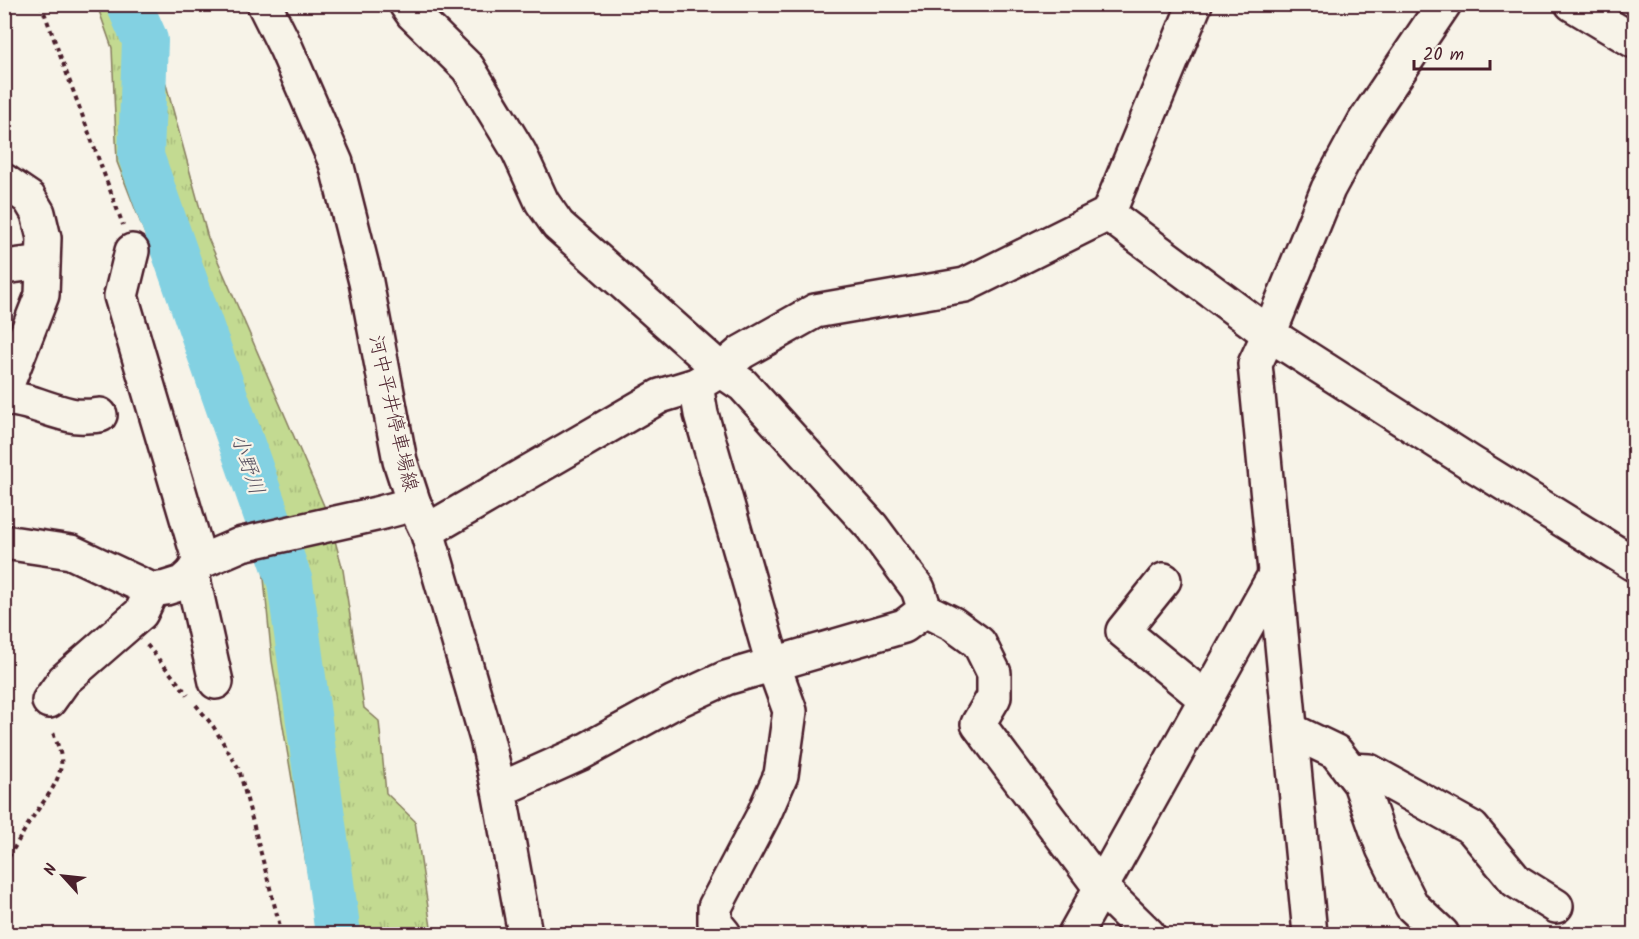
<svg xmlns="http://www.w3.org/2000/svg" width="1639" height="939" font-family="Kalam,'Klee One',sans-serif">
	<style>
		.grass { fill: url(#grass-tufts); stroke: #867c5e; stroke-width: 1.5 }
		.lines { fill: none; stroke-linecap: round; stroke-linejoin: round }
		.river { stroke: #83d1e2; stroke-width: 46 }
		.minor-casing { stroke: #4a1f2b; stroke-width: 38 }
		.major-casing { stroke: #4a1f2b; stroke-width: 38 }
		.path { stroke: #4a1f2b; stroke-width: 4; stroke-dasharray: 4.5 4.5; stroke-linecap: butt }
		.minor { stroke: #f7f3e8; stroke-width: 33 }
		.major { stroke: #f7f3e8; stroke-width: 33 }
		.labels { text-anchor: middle; stroke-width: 4.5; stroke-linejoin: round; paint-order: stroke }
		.street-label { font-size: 20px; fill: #4a1f2b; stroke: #f7f3e8 }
		.water-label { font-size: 21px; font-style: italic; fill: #5b5462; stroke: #f7f3e8 }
	</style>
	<defs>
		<pattern id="grass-tufts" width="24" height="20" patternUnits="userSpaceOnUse" patternTransform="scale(1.5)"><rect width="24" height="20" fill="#c3da91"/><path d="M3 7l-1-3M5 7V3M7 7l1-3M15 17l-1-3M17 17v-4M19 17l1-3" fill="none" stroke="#a9bb7d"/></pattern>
	</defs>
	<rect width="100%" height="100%" fill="#f7f3e8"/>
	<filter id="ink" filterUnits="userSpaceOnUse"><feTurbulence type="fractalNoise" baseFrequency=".0167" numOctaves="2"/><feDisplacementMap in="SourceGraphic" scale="12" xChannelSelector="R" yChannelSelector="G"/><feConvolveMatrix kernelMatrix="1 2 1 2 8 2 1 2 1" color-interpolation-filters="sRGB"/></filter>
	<g filter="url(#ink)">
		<path class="grass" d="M97,5h53l14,72 44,161 120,277 15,55 21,138 15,13 7,72 29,28 17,113h-114l-46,-273 -13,-134 -142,-365 -5,-114z"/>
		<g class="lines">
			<path class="river" d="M129,4l16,36 -4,116 149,426 48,352"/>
			<g class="minor-casing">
				<g id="minor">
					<path d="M406,4l7,10 55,54 51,84 23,50 16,23 163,145 22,15 129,142 46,62 7,21 28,14 26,19 15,30v24l-16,27 123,164 47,46"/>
					<path d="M1572,4l62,37"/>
					<path d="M4,181l25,17 9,15 6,25 -2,57 -38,97"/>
					<path d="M1108,214l161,120 202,129 163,101"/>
					<path d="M132,251l-11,45 79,266"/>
					<path d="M4,267l39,-5"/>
					<path d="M696,385l5,29 72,250 17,47 -9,64 -18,41 -48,91v16l9,11"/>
					<path d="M4,398c25,1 47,14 72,18 8,1 16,0 24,-1"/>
					<path d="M427,531l233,-135 36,-11 25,-15 21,-18 73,-41 150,-26 143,-71 87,-210"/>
					<path d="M4,542l67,10 81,38 14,-2 16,-5 10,-9 8,-12 42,-18 134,-30 38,-10"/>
					<path d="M192,574l24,108"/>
					<path d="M1164,580l-41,51 83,68"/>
					<path d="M49,701l15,-21 77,-67 11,-23"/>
					<path d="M1290,730l46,22 24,31 23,65 29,58 30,28"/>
					<path d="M1350,770l19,1 103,57 44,53 40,25"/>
					<path d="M499,790l80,-36 95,-52 52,-24 178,-52 21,-16"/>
					<path d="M1075,934l200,-359"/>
					<path d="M1310,934l-55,-570 14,-30 59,-145 37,-68 79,-117"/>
				</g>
			</g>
			<g class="major-casing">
				<path id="major" d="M264,4l22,44 50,115 30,119 34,179 14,43 13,27 60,208 12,51 26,144"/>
			</g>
			<g class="path">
				<path d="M41,4l82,221"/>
				<path d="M147,645l41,50"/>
				<path d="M196,705l17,21 26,43 43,165"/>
				<path d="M4,865c9,-15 18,-31 27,-45 11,-18 26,-32 30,-54 2,-11 -5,-25 -9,-36"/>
			</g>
			<use href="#minor" class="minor"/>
			<use href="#major" class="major"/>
		</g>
	</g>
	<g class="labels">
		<g class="street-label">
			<text transform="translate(394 413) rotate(77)" y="7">河中平井停車場線</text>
		</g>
		<g class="water-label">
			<text transform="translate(248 464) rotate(71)" y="7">小野川</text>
		</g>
	</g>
	<rect width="1639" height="939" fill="none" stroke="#f7f3e8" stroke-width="24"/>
	<rect x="12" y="12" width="1615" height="915" fill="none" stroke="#4a1f2b" stroke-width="2" filter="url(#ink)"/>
	<g transform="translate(63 876) rotate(297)" stroke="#f7f3e8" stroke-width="4.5" paint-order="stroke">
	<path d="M0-4.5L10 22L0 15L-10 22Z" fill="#4a1f2b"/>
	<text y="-9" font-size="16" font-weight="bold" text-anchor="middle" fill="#4a1f2b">N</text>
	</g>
	<path d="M1414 60v9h76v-9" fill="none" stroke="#4a1f2b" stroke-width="3"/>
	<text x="1423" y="60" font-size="18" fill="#4a1f2b" stroke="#f7f3e8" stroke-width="4.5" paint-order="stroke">20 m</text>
</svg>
